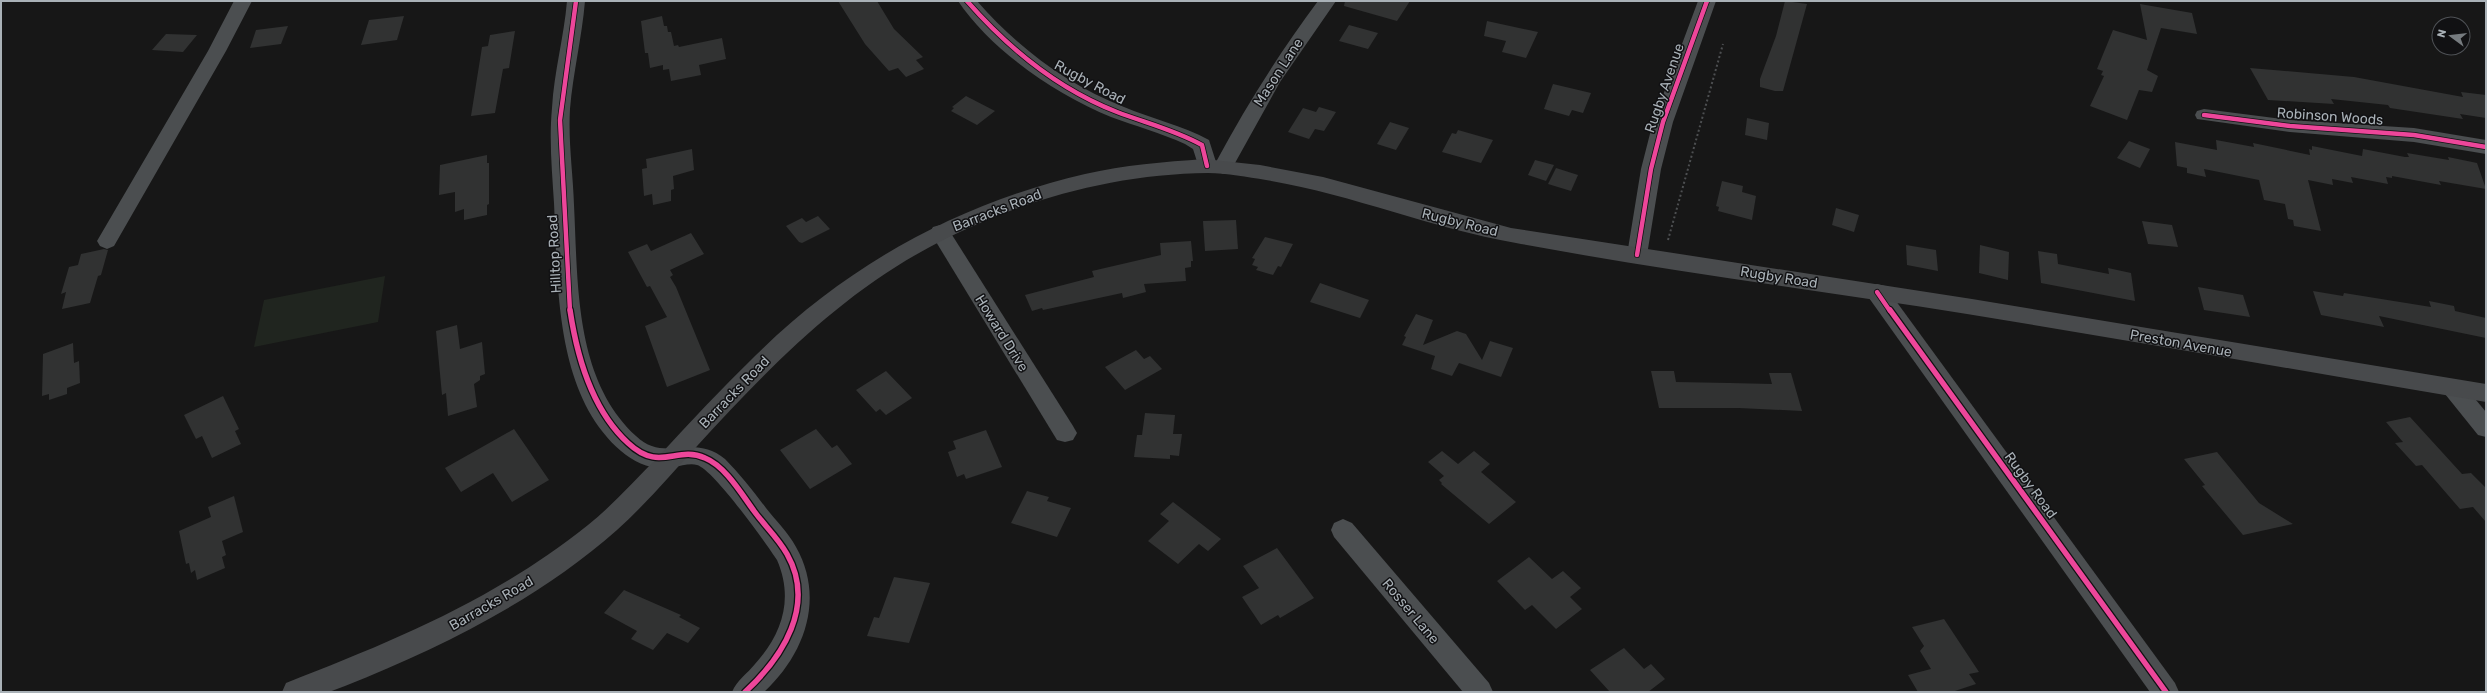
<svg xmlns="http://www.w3.org/2000/svg" width="2487" height="693" font-family="Rubik,sans-serif">
	<style>
		.green { fill: #20251f }
		.building { fill: #313232 }
		.lines { fill: none; stroke-linecap: round; stroke-linejoin: round }
		.path { stroke: #4d4f51; stroke-width: 2; stroke-dasharray: 2 2.5; stroke-linecap: butt }
		.minor { fill: #4b4e50; fill-rule: evenodd }
		.major { fill: #484a4c; fill-rule: evenodd }
		.cycleway-far1-casing { stroke: #111113; stroke-width: 6 }
		.cycleway-casing { stroke: #111113; stroke-width: 8 }
		.cycleway-far1 { stroke: #ed469a; stroke-width: 4.5 }
		.cycleway { stroke: #ed469a; stroke-width: 5.5 }
		.labels { text-anchor: middle; stroke-width: 3; stroke-linejoin: round; paint-order: stroke }
		.street-label { font-size: 14px; fill: #a9b1b7; stroke: #111113 }
	</style>
	<rect width="100%" height="100%" fill="#171717"/>
	<path class="green" d="M385,276l-7,46 -124,25 10,-47z"/>
	<g class="building">
		<path d="M838,1h39l17,28 29,28 -7,3 8,9 -18,8 -8,-9 -9,3 -24,-27z"/>
		<path d="M1345,1h65l-13,20 -53,-15z"/>
		<path d="M1785,1l22,3 -24,87h-8l-15,-4v-8l16,-43z"/>
		<path d="M2140,4l52,9 5,21 -36,-6 -14,42 11,6 -6,16 -13,-2 -12,30 -37,-14 14,-30 -3,-1 2,-4 -6,-2 16,-39 34,10z"/>
		<path d="M404,16l-7,24 -36,5 8,-25z"/>
		<path d="M662,16l2,10h3l1,6h3l3,14 4,-1 1,2 43,-9 4,21 -27,6 2,10 -30,6 -2,-12 -6,1v-5l-13,3 -2,-15h-3l-4,-32z"/>
		<path d="M1487,21l51,11 -12,26 -24,-6 4,-11 -22,-5z"/>
		<path d="M1349,25l29,8 -10,16 -29,-8z"/>
		<path d="M288,26l-7,18 -31,4 6,-18z"/>
		<path d="M515,31l-6,37 -6,1 -8,44 -24,3 11,-69 6,-1 2,-11z"/>
		<path d="M166,34l31,1 -14,17 -31,-2z"/>
		<path d="M2250,68l104,9 109,20 -2,-5 25,3v23l-26,-4 3,5 -73,-11 -2,-3 -57,-6 3,5 -66,-4z"/>
		<path d="M1553,84l38,9 -8,20 -11,-3 -3,6 -25,-7z"/>
		<path d="M966,96l29,15 -18,14 -26,-14 3,-3 -2,-1z"/>
		<path d="M1319,107l17,5 -12,19 -9,-2 -6,10 -21,-7 15,-24 13,4z"/>
		<path d="M1747,118l22,5 -2,17 -22,-5z"/>
		<path d="M1390,122l19,6 -13,22 -19,-6z"/>
		<path d="M1458,130l35,10 -12,23 -39,-11 10,-19 4,1z"/>
		<path d="M2216,140l38,7 -1,-4 57,12 -1,-6 3,1v-4l50,10 1,-7 42,8h4l-2,-4 42,7 -1,-3 29,6 9,26 -47,-8 2,4 -49,-9v2l-6,-1 2,7 -37,-7 2,6 -21,-4 1,6 -25,-5 13,51 -27,-5 -1,-6 -5,-1 -3,-15 -21,-4 -5,-20 -55,-11 2,8 -19,-4v-5l-10,-2 -2,-24 42,8z"/>
		<path d="M2129,141l21,8 -10,19 -23,-10z"/>
		<path d="M692,149l2,21 -21,6 1,13 -3,1v11l-18,4 -1,-11 -8,2 -2,-27 5,-1 -1,-9z"/>
		<path d="M487,155v8h2v41l-2,1v10l-23,5v-11l-9,3v-20l-16,3 1,-30z"/>
		<path d="M1535,160l19,5 -8,16 -18,-6z"/>
		<path d="M1556,168l22,7 -7,16 -23,-7z"/>
		<path d="M1722,181l21,5 -1,6 14,4 -4,24 -34,-9 1,-4 -3,-1z"/>
		<path d="M1836,208l23,7 -5,17 -22,-7z"/>
		<path d="M818,216l12,13 -28,14 -3,-1 -13,-16 16,-8 4,4z"/>
		<path d="M1236,220l2,29 -33,2 -2,-30z"/>
		<path d="M2142,221l30,4 6,22 -30,-3z"/>
		<path d="M691,233l13,21 -34,16 3,5 -3,2 6,10 34,83 -43,17 -22,-61 22,-9 -17,-31 -3,1 -19,-35 19,-8 4,7z"/>
		<path d="M1265,237l28,7 -12,23 -3,-1 -5,9 -17,-5 2,-3 -6,-2 3,-6 -3,-1z"/>
		<path d="M1191,241l2,20h-2v6l-6,1 1,13 -42,3 2,8 -23,6 -1,-5 -79,17 -1,-2 -10,3 -7,-16 69,-18 -2,-6 69,-16 -1,-12z"/>
		<path d="M1906,245l30,5 2,21 -31,-6z"/>
		<path d="M1980,245l29,7 -1,28 -29,-7z"/>
		<path d="M104,249l4,1 -7,25 -3,1 -8,27 -28,6 4,-17 -5,2 8,-27 9,-2 3,-11z"/>
		<path d="M2038,251l19,3 1,10 51,10 -1,-6 23,5 4,28 -94,-18z"/>
		<path d="M1320,283l49,17 -9,18 -50,-16z"/>
		<path d="M2198,287l45,8 7,22 -46,-7z"/>
		<path d="M2313,291l30,5 1,-3 87,14 -2,-6 25,5 1,5 31,7v20l-107,-22 5,11 -63,-12z"/>
		<path d="M1416,314l17,6 -10,25 34,-14 9,3 16,26 8,-19 23,7 -12,29 -42,-14 -7,13 -21,-7 4,-13 -33,-11 4,-8 -2,-1z"/>
		<path d="M457,325l3,24 22,-7 3,32 -5,2v4l-6,4 3,23 -29,9 -2,-23 -4,2 -6,-64z"/>
		<path d="M73,343l1,20 5,-2 1,22 -13,5v6l-18,6v-6l-7,2 1,-42z"/>
		<path d="M1136,350l8,9 6,-3 12,13 -37,21 -20,-23z"/>
		<path d="M886,371l26,27 -26,17 -6,-6 -4,3 -20,-22z"/>
		<path d="M1651,371h23l2,11 53,1 43,1 -3,-11h22l11,38 -63,-3h-80z"/>
		<path d="M223,396l16,33 -4,2 6,13 -29,14 -10,-22 -6,3 -12,-24z"/>
		<path d="M1145,413l30,2 -2,19h9l-3,22 -9,-1v4l-36,-2 3,-22h5z"/>
		<path d="M2410,417l52,57 9,-1 15,15v34l-13,-15 -13,2 -38,-44 -6,1 -21,-23 8,-1 -17,-20z"/>
		<path d="M514,429l35,51 -37,22 -19,-29 -32,19 -16,-24z"/>
		<path d="M816,429l16,19 5,-3 15,19 -42,25 -30,-39z"/>
		<path d="M986,430l16,37 -36,12 -2,-5 -7,3 -9,-25 8,-3 -3,-8z"/>
		<path d="M1442,451l16,13 16,-13 16,13 -9,8 35,30 -27,22 -48,-40 1,-1 -3,-3 5,-4 -16,-14z"/>
		<path d="M2217,452l42,51 34,21 -50,11 -41,-49 3,-1 -21,-26z"/>
		<path d="M1027,491l22,6 -2,4 24,7 -14,29 -46,-14z"/>
		<path d="M234,496l9,36 -21,9 4,14 -4,2 3,11 -28,12 -2,-10 -4,3 -2,-10 -3,1 -7,-33 32,-14 -3,-10z"/>
		<path d="M1173,502l48,37 -13,12 -9,-7 -21,20 -30,-23 21,-20 -9,-7z"/>
		<path d="M1277,548l37,50 -34,20 -2,-3 -17,10 -19,-28 17,-9 -16,-22z"/>
		<path d="M1529,557l23,22 11,-8 18,17 -11,9 12,12 -26,20 -24,-24 -7,5 -28,-29z"/>
		<path d="M894,577l36,6 -21,60 -42,-7 7,-19 5,1z"/>
		<path d="M624,590l57,25 -2,2 21,11 -12,15 -21,-10 -14,17 -22,-11 6,-8 -33,-18z"/>
		<path d="M1944,619l35,53 -10,2 7,10 -24,8h-34l-10,-17 23,-6 -11,-18 4,-5 -12,-19z"/>
		<path d="M1624,648l20,21 7,-5 14,15 -17,13h-38l-20,-22z"/>
	</g>
	<g class="lines">
		<path class="path" d="M1668,240l55,-196"/>
		<g class="minor">
			<path d="M234,1h18l-26,50 -112,195 -7,3 -7,-3 -3,-5 111,-190z"/>
			<path d="M567,1h18c-3,36 -12,72 -15,108 -2,32 3,64 4,96 4,77 0,174 62,231 29,28 56,-4 89,23 15,15 28,32 41,49 10,13 22,24 30,39 29,51 9,107 -32,145h-32c5,-12 15,-18 23,-28 27,-30 39,-65 22,-104 -11,-17 -64,-91 -80,-95 -7,-2 -16,1 -23,2 -20,4 -38,-3 -53,-16 -67,-58 -63,-168 -67,-248 -2,-32 -5,-63 -2,-95 2,-36 12,-71 15,-107z"/>
			<path d="M958,1h19c40,46 90,84 147,106 28,12 58,18 85,33l7,22c30,-56 64,-110 102,-161h18l-56,81 -50,90 -7,2 -8,-4 -8,3 -7,-2 -7,-22 -8,-5c-24,-11 -50,-18 -74,-27 -55,-22 -120,-67 -153,-116z"/>
			<path d="M1698,1h18l-43,121 -12,47 -14,86 -3,5 -7,3 -7,-3 -3,-5 14,-86 12,-47z"/>
			<path d="M2204,109l86,11 124,8 72,12v14l-72,-12 -124,-10 -93,-13 -2,-4 2,-4z"/>
			<path d="M940,225l7,2 126,199 4,7 -4,7 -8,2 -8,-2 -127,-208 3,-5z"/>
			<path d="M1877,284l8,2 290,397 4,9h-29l-281,-394 -3,-6 3,-6z"/>
			<path d="M2453,379l8,3 25,30v25l-8,-2 -33,-41 -3,-6 3,-6z"/>
			<path d="M1343,519l9,4 137,160 4,9h-30l-129,-155 -3,-7 3,-7z"/>
		</g>
		<path class="major" d="M1204,159l56,6 63,12 188,51 461,71 514,85v18c-173,-29 -346,-60 -519,-88 -151,-24 -302,-43 -451,-71 -85,-15 -165,-49 -250,-63 -19,-3 -39,-7 -58,-7 -97,1 -195,29 -280,75 -91,49 -161,122 -230,197 -26,28 -52,59 -81,85 -79,70 -175,117 -272,156l-16,6h-47l4,-9c110,-43 208,-83 302,-158 25,-20 47,-45 70,-68 32,-35 64,-69 98,-102 92,-91 204,-152 329,-181 39,-9 79,-12 119,-15z"/>
		<g class="cycleway-far1-casing">
			<g id="cycleway-far1">
				<path d="M967,1c41,47 91,88 150,111 29,11 58,18 85,33l5,21"/>
				<path d="M2204,115l86,11 124,9 72,12"/>
				<path d="M1637,255l14,-86 12,-47 44,-121"/>
				<path d="M1877,292l13,19"/>
				<path d="M570,311l-10,-191 16,-119"/>
			</g>
		</g>
		<g class="cycleway-casing">
			<g id="cycleway">
				<path d="M570,310c7,47 22,100 58,133 32,30 48,2 77,15 20,8 36,35 49,53 10,14 24,27 33,43 29,51 -4,103 -42,138"/>
				<path d="M1890,310l276,382"/>
			</g>
		</g>
		<use href="#cycleway-far1" class="cycleway-far1"/>
		<use href="#cycleway" class="cycleway"/>
	</g>
	<g class="labels">
		<g class="street-label">
			<text transform="translate(1278 72) rotate(-57)" y="5">Mason Lane</text>
			<text transform="translate(1090 82) rotate(28)" y="5">Rugby Road</text>
			<text transform="translate(1664 88) rotate(-71)" y="5">Rugby Avenue</text>
			<text transform="translate(2330 116) rotate(4)" y="5">Robinson Woods</text>
			<text transform="translate(997 210) rotate(-21)" y="5">Barracks Road</text>
			<text transform="translate(1460 222) rotate(14)" y="5">Rugby Road</text>
			<text transform="translate(554 254) rotate(-93)" y="5">Hilltop Road</text>
			<text transform="translate(1779 277) rotate(9)" y="5">Rugby Road</text>
			<text transform="translate(1002 333) rotate(58)" y="5">Howard Drive</text>
			<text transform="translate(2181 343) rotate(10)" y="5">Preston Avenue</text>
			<text transform="translate(734 392) rotate(-46)" y="5">Barracks Road</text>
			<text transform="translate(2031 485) rotate(54)" y="5">Rugby Road</text>
			<text transform="translate(491 603) rotate(-30)" y="5">Barracks Road</text>
			<text transform="translate(1411 611) rotate(50)" y="5">Rosser Lane</text>
		</g>
	</g>
	<rect width="2487" height="693" fill="none" stroke="#a9b1b7" stroke-width="4"/>
	<g transform="translate(2451 36) rotate(285)"><circle r="19" fill="#111113" stroke="#4e5155"/>
	<path d="M0-3L7 15L0 10L-7 15Z" fill="#767b7f"/>
	<text y="-6" font-size="11" font-weight="bold" text-anchor="middle" fill="#a9b1b7">N</text>
	</g>
</svg>
